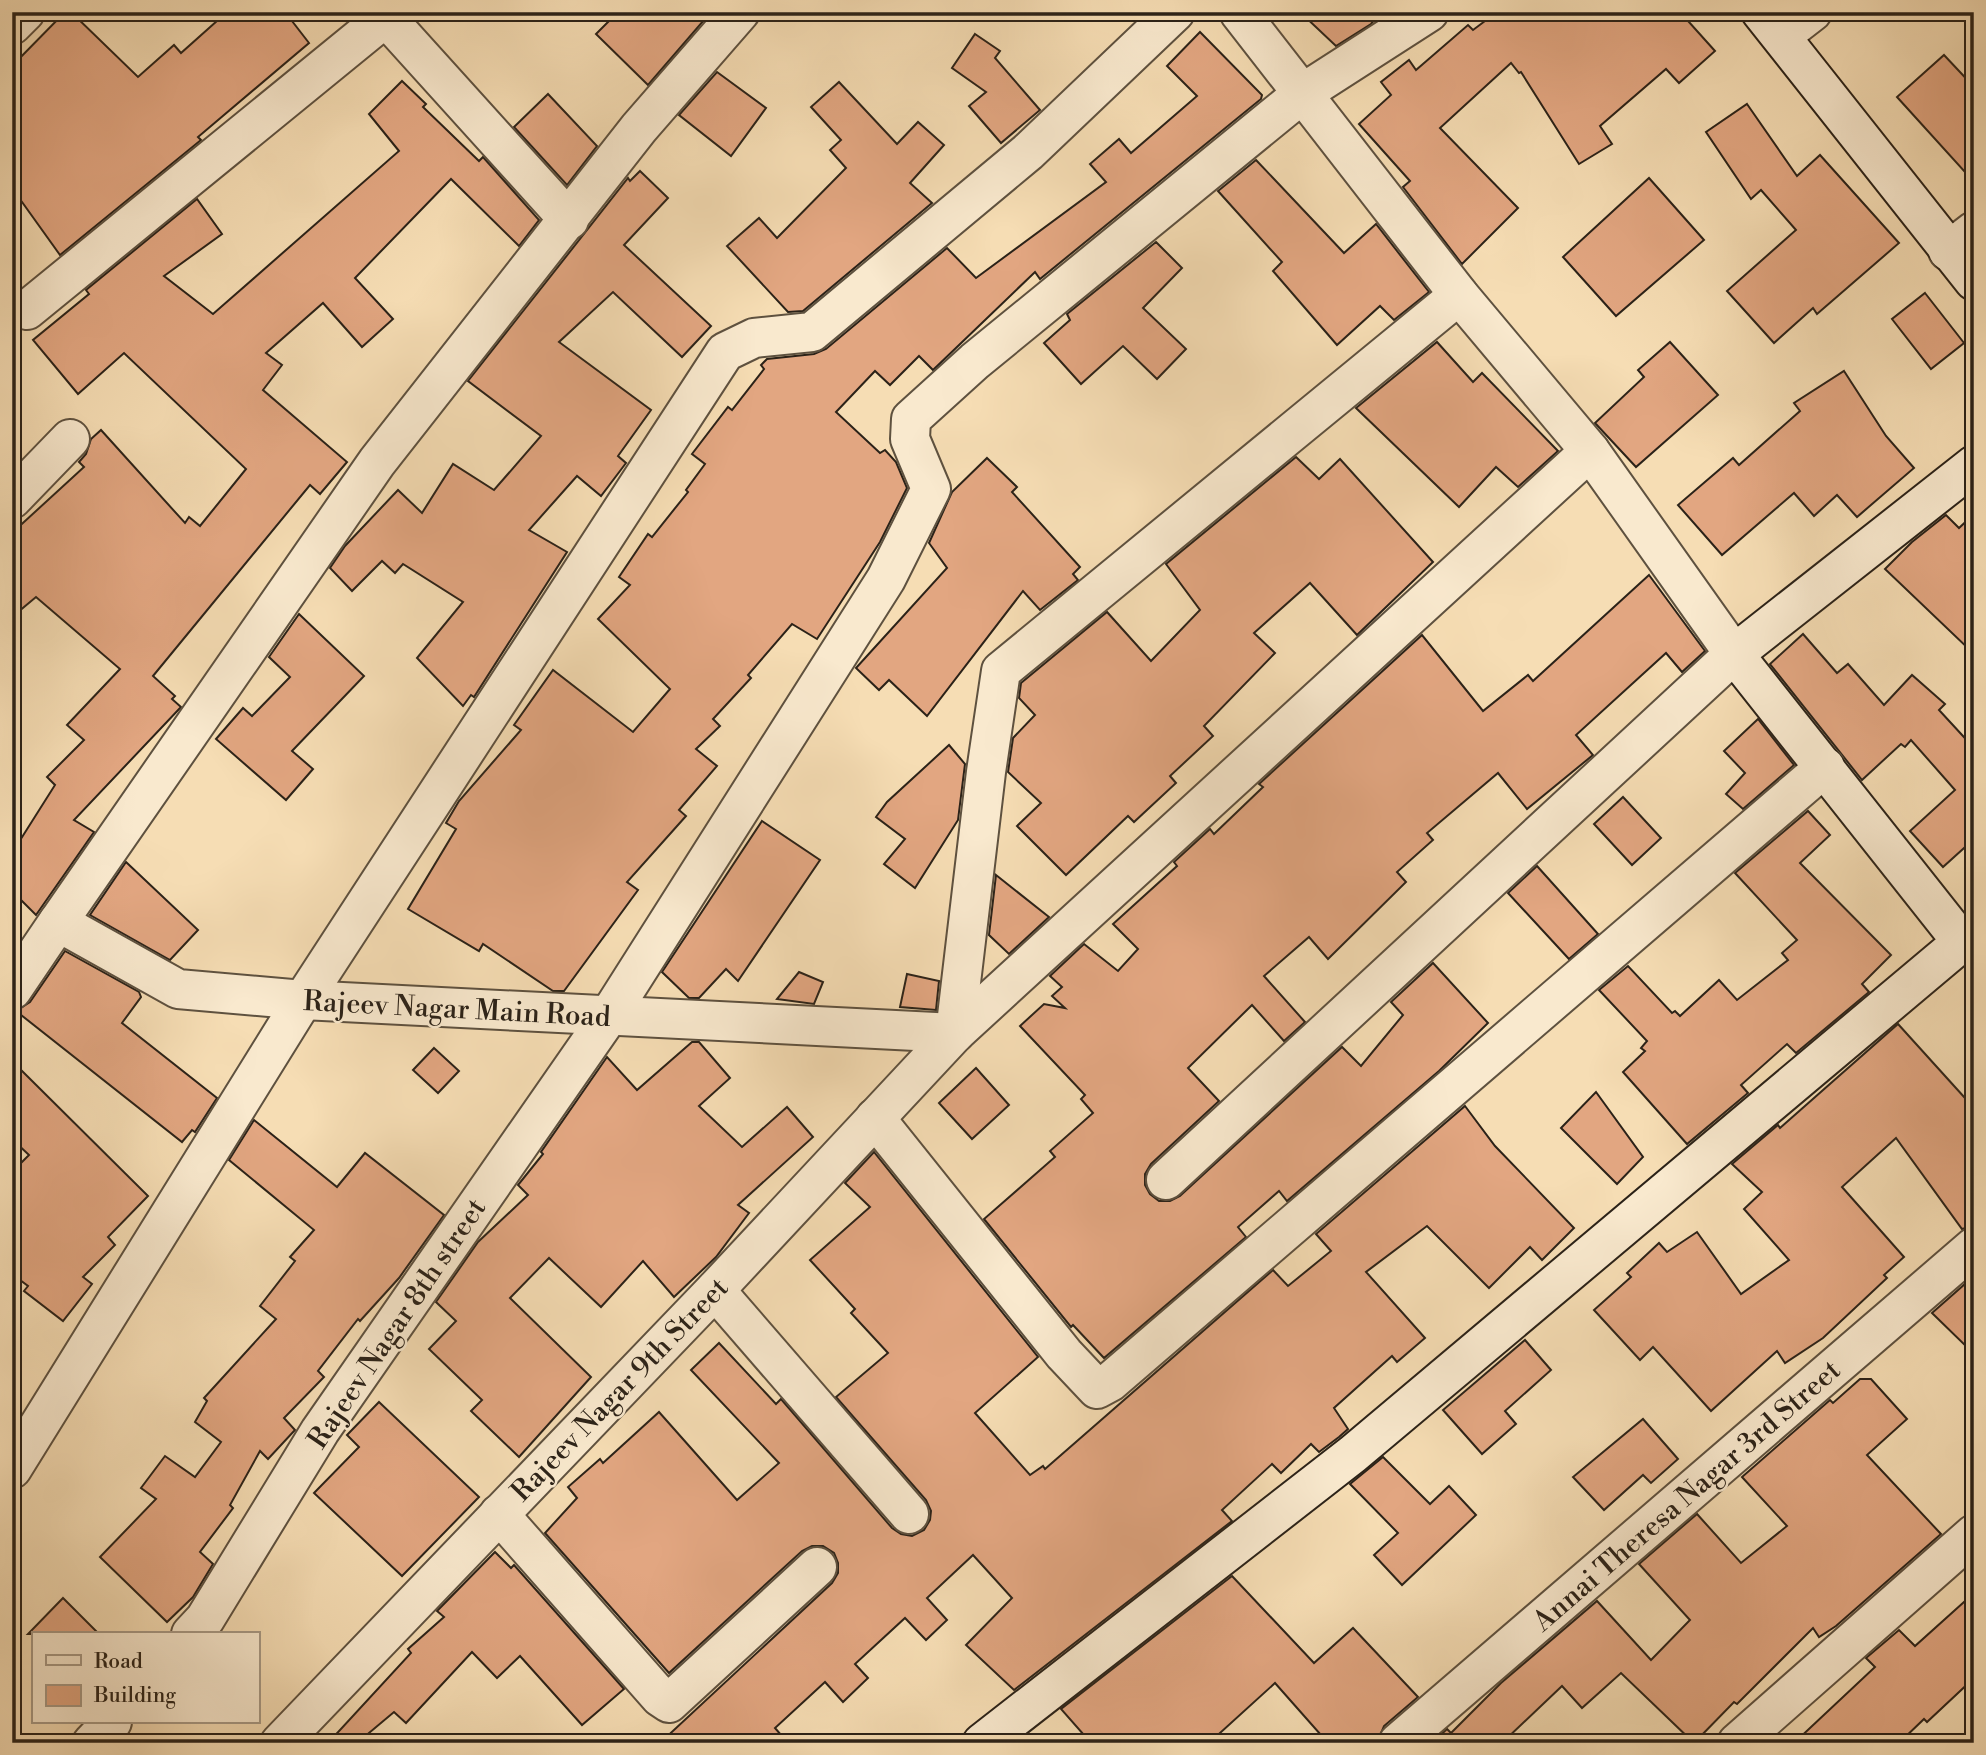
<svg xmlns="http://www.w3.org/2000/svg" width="1986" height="1755" font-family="'Libre Bodoni',serif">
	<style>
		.building { fill: #e2a681; stroke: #2b2218; stroke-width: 2 }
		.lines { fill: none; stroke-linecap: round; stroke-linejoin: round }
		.street-casing { stroke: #5e513f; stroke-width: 42 }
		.secondary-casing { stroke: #2b2218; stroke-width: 42 }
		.street { stroke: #f9e9ce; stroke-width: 38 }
		.secondary { stroke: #f9e9ce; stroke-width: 38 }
		.labels { text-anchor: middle; stroke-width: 5; stroke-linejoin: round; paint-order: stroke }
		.street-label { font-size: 28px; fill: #2b2218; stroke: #f9e9ce }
	</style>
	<rect width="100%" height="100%" fill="#f6ddb4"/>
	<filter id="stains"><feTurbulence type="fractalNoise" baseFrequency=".00286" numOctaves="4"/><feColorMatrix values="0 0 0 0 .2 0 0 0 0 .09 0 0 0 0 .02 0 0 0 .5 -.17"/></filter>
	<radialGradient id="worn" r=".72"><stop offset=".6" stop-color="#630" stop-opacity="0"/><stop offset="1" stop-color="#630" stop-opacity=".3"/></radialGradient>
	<g class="building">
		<path d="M65,12h6l67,65 36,-32 7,8 46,-41h58l24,31 -111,94 3,3 -141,115 -48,-67v-122z"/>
		<path d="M618,12h93l-63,73 -52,-51z"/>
		<path d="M1300,12h81l-10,12 -35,22z"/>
		<path d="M1497,12h183l35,39 -36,32 -13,-14 -66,57 12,18 -33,20 -58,-92 -2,1 -8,-10 -71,65 78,80 -56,56 -59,-77 7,-6 -51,-57 32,-29 -10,-13 28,-22 7,10 52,-45 5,5z"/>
		<path d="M1200,32l62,63 -1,4 -221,180 -5,-7 -102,98 -14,-14 -29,29 -15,-14 -39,41 44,41 5,-3 11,12 11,26 -27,54 -63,97 -25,-15 -44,51 3,3 -38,41 7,7 -24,23 21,17 -38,44 7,6 -59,66 11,8 -74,101h-11l-70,-47 -4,7 -71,-42 48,-80 -10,-6 13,-22 62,-71 -7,-5 39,-55 80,62 37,-43 -72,-70 32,-34 -11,-8 29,-43 4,3 36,-45 -2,-2 19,-26 -13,-10 36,-47 4,3 32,-41 -3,-4 6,-6 47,-5 12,-5 121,-101 29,30 130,-96 -16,-18 29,-25 12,14 66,-57 -30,-30z"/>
		<path d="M975,34l25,17 -5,7 45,52 -39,33 -32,-37 17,-14 -34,-24z"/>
		<path d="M1944,55l30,32v95l-77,-85z"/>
		<path d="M717,72l49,36 -35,48 -52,-41z"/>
		<path d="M402,81l24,23 -3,3 56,54 4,-4 56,63 -20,26 -68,-67 -96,99 38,41 -31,28 -39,-44 -57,50 16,12 -19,25 84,72 -27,32 -10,-9 -157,191 22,20 -3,3 9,8 -107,113 20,12 -58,83 -24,-24v-38l43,-68 -8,-8 37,-37 -17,-15 53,-56 -84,-72 -24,20v-84l72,-66 -5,-5 7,-8 5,-15 10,-9 84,93 4,-6 11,9 46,-57 -122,-116 -46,41 -45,-54 56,-46 -3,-4 111,-91 25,35 -58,42 49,38 186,-163 -30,-37z"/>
		<path d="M839,82l58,62 21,-22 26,23 -34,38 22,20 -129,108 -15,1 -61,-66 32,-28 18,20 69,-70 -16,-18 11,-10 -30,-33z"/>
		<path d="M548,94l49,52 -30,39 -53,-58z"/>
		<path d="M1747,104l50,72 23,-21 79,88 -82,71 -4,-6 -39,35 -47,-52 69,-61 -35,-40 -10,9 -45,-67z"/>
		<path d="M1256,160l88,93 32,-29 53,68 -35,28 -14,-14 -43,39 -64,-74 9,-9 -64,-71z"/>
		<path d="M640,171l28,27 -44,47 87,81 -29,31 -69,-65 -54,50 92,68 -33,46 8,7 -25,33 -24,-20 -48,54 38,22 -93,145 -3,-2 -8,11 -46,-48 46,-56 -60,-38 -8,9 -13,-12 -30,30 -22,-23 15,-22 53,-56 24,23 31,-49 41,26 47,-54 -73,-55 160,-203 2,3z"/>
		<path d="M1649,178l55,62 -88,76 -53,-59z"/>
		<path d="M1156,242l26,26 -39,40 43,41 -29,30 -34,-33 -42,38 -37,-41 26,-23 -3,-6z"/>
		<path d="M1925,293l39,50 -33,26 -39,-50z"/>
		<path d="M1437,342l36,40 9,-9 76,78 -40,36 -22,-20 -37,40 -103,-99z"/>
		<path d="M1670,342l48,53 -82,72 -41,-44 49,-46 -6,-7z"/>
		<path d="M1844,371l42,65 28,32 -57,49 -20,-22 -23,21 -20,-23 -72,62 -44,-50 55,-47 6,7 61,-54 -6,-8z"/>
		<path d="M1296,457l23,22 21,-20 93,103 -76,73 -47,-52 -56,50 21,20 -71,73 9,10 -43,40 6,7 -42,39 -6,-6 -62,59 -49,-49 24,-23 -33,-31 5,-34 22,-23 -16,-17 2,-15 86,-71 44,49 49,-51 -34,-46z"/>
		<path d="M987,458l30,29 -5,5 68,75 -7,7 5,6 -38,30 -17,-19 -96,125 -38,-36 -10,10 -23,-22 91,-100 -18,-25 23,-51z"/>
		<path d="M1974,514v140l-89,-85 27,-27 34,-27 13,13z"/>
		<path d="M1649,575l56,76 -23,21 -16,-19 -90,82 17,20 -66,54 -29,-36 -71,60 6,7 -36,32 9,10 -78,77 -19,-22 -45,39 41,46 -21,19 -32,-36 -64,63 31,33 -68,63 -6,10v11l5,9 9,7h11l10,-5 162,-149 19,19 42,-51 -12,-13 42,-39 55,60 -49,48 -152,130 -8,-10 -41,36 8,10 -142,121 -31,-33 -2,2 -87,-108 71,-62 -5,-6 43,-38 -12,-14 4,-4 -65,-69 24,-22 21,4 -13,-12 10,-9 -12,-11 34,-32 34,27 20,-22 -25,-25 64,-58 -3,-4 36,-33 4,5 49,-47 -4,-3 163,-149 61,76 45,-36 5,6z"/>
		<path d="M299,614l65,62 -72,75 21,18 -27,31 -70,-61 27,-31 9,8 38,-39 -21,-20z"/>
		<path d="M1803,634l34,39 11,-9 36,41 28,-30 33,29 -6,6 35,38v91l-31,28 -33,-36 45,-41 -44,-50 -6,7 -4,-3 -39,36 -92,-116z"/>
		<path d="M1758,719l36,46 -51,44 -17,-15 19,-21 -21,-22z"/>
		<path d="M949,745l16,19 -7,56 -43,68 -31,-24 21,-25 -29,-22 11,-15z"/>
		<path d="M1623,797l38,41 -29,27 -38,-41z"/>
		<path d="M1808,811l22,24 -30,28 91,92 -29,29 7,8 -73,61 -9,-9 -46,41 7,8 -61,51 -64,-72 22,-21 -4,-3 6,-7 -48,-51 29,-24 44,47 3,-2 5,5 39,-36 18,20 51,-40 -6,-7 15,-13 -62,-67z"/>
		<path d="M762,821l58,39 -82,121 -12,-12 -27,29h-10l-27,-26z"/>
		<path d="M126,862l72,68 -28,30 -80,-45z"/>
		<path d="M1537,866l61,68 -29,25 -61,-66z"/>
		<path d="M996,875l53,42 -40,37 -20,-19z"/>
		<path d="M65,951l74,41 2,5 -19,26 95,75 -22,34 -3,-2 -10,12 -166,-131 14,-9z"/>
		<path d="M799,972l24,10 -9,22 -37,-5z"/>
		<path d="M907,974l32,7 -3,29 -36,-3z"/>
		<path d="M1898,1024l76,84v118l-12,3 -66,-91 -54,49 62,70 -20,18 3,3 -64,60 -38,25 -8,-12 -66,60 -58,-64 -13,13 -46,-50 37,-33 -4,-4 32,-30 8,9 30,-20 44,62 48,-34 -45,-51 18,-17 -30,-28 46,-39 2,3z"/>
		<path d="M692,1042h7l31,36 -31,28 43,41 45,-40 26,30 -75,68 11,8 -33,44 -42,40 -31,-36 -42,46 -52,-49 -39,40 81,79 -72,80 -48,-46 11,-11 -53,-51 27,-28 -20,-19 42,-60 50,-47 -10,-10 25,-31 -2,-2 66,-95 30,33z"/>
		<path d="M434,1048l25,23 -21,22 -25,-23z"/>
		<path d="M12,1061l136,135 -40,41 7,8 -32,32 9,7 -29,37 -39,-30 4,-5 -16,-12v-102l17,-17 -17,-16z"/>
		<path d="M976,1068l33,37 -37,34 -33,-36z"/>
		<path d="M1596,1092l47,65 -26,27 -56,-56z"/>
		<path d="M1465,1106l30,40 79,82 -32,32 -12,-13 -41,41 -62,-62 -61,46 59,66 -28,24 -5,-6 -58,52 14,21 -9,8 -20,15 -8,-8 -30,29 -9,-9 -50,46 10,11 -218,169 -48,-45 46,-47 -39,-43 -46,43 20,22 -21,20 -21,-22 -50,46 13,14 -25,24 -18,-20 -50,46 13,15h-128l172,-160 6,-10v-10l-4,-10 -11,-7h-11l-10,5 -133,122 -124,-140 32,-35 -9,-11 32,-28 3,4 56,-51 78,88 42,-37 -88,-93 28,-27 57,61 5,-5 111,129 9,6 11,2 12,-6 6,-10 1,-9 -5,-11 -90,-103 52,-44 -37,-40 4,-4 -45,-49 60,-53 -25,-24 29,-31 164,205 -63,56 55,62 13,-9 2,3 228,-199 15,16 43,-35 -15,-17z"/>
		<path d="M254,1120l83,67 28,-34 79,62 -45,63 -39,43 -2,-2 -40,52 6,6 -40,41 11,12 -27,29 -8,-8 -30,54 3,3 -33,44 13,12 -20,33 -26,25 -67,-65 56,-58 -15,-11 24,-32 30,21 26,-35 -26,-20 12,-21 -3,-3 72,-79 -16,-13 35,-45 -5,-4 24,-27 -85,-70z"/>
		<path d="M1974,1276v78l-42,-41z"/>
		<path d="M1525,1340l26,30 -46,41 11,13 -34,30 -39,-44z"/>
		<path d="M1860,1379h11l36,40 -40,36 74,79 -105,92 -17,11 -6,-9 -76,76 -3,-2 -40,41 -73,-70 -39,35 -20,-22 -60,57h-70l15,-14 4,4 50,-50 96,-82 54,59 39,-40 -51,-56 58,-50 44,49 46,-37 -45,-49 88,-77 3,3z"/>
		<path d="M379,1402l100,95 -77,79 -88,-83 45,-46 -12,-12z"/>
		<path d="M1643,1419l35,40 -27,24 -8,-8 -39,35 -31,-33z"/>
		<path d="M1383,1457l47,47 19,-18 27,29 -74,70 -28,-30 24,-22 -48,-49z"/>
		<path d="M495,1552l16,16 3,-3 110,124 -42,36 -62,-69 -23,22 -25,-26 -66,71 -12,-11 -37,31h-29l83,-90 -3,-4 36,-32 -7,-6z"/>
		<path d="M1232,1576l82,87 39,-35 65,69 -34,29 -7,17h-49l-53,-60 -66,60h-118l-30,-34z"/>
		<path d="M1974,1593v85l-47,44 -3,-3 -25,24h-105l81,-76 -9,-9 33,-28 16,16z"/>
		<path d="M63,1598l36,36h-71z"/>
	</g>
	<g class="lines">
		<g class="street-casing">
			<g id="street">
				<path d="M381,12l188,208"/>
				<path d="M12,25l13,-13"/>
				<path d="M1781,36l31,-24"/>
				<path d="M1948,251l26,-20"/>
				<path d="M27,310l365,-298"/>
				<path d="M12,499l58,-60"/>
				<path d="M58,922l319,-460 262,-334 101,-116"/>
				<path d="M12,990l46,-68 120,67 125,11 652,33"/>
				<path d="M955,1033l31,-261 15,-101 458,-376"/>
				<path d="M875,1118l189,236 33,35 13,-7 715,-615"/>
				<path d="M1166,1180l568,-526 -144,-203 -131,-156 -220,-283"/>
				<path d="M715,1290l194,224"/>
				<path d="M12,1469l291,-469 422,-648 29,-14 58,-6 216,-180 147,-140"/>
				<path d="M499,1514l161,183 9,6 148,-136"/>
				<path d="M191,1634l14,-15 115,-188 288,-414 278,-438 45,-90 -21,-50 1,-20 64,-58 328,-268 126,-81"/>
				<path d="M92,1743l20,-21"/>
				<path d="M280,1743l435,-453 240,-257 635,-582"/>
				<path d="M1398,1743l576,-496"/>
				<path d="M1737,1743l237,-209"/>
			</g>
		</g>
		<g class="secondary-casing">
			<g id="secondary">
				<path d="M1761,12l213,269"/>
				<path d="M982,1743l371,-289 609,-512 -228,-288 240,-189"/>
			</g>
		</g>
		<use href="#street" class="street"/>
		<use href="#secondary" class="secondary"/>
	</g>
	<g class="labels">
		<g class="street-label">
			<text transform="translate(457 1008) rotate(3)" y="10">Rajeev Nagar Main Road</text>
			<text transform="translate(396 1323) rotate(-56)" y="10">Rajeev Nagar 8th street</text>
			<text transform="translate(619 1389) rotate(-46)" y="10">Rajeev Nagar 9th Street</text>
			<text transform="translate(1686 1495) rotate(-41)" y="10">Annai Theresa Nagar 3rd Street</text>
		</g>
	</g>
	<rect width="1986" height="1755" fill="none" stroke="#f6ddb4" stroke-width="42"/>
	<rect x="14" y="14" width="1958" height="1727" fill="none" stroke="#2b2218" stroke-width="3.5"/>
	<rect x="21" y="21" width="1944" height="1713" fill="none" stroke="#2b2218" stroke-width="2"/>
	<rect x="32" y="1632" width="228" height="91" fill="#f9e9ce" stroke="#a79985" stroke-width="2"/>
	<rect x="46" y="1655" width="35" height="10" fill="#f9e9ce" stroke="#a79985" stroke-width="2"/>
	<text x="94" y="1668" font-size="21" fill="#2b2218">Road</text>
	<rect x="46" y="1685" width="35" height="21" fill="#e2a681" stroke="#a79985" stroke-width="2"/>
	<text x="94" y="1702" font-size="21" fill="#2b2218">Building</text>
	<rect width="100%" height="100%" filter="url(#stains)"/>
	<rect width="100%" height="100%" fill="url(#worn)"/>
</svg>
